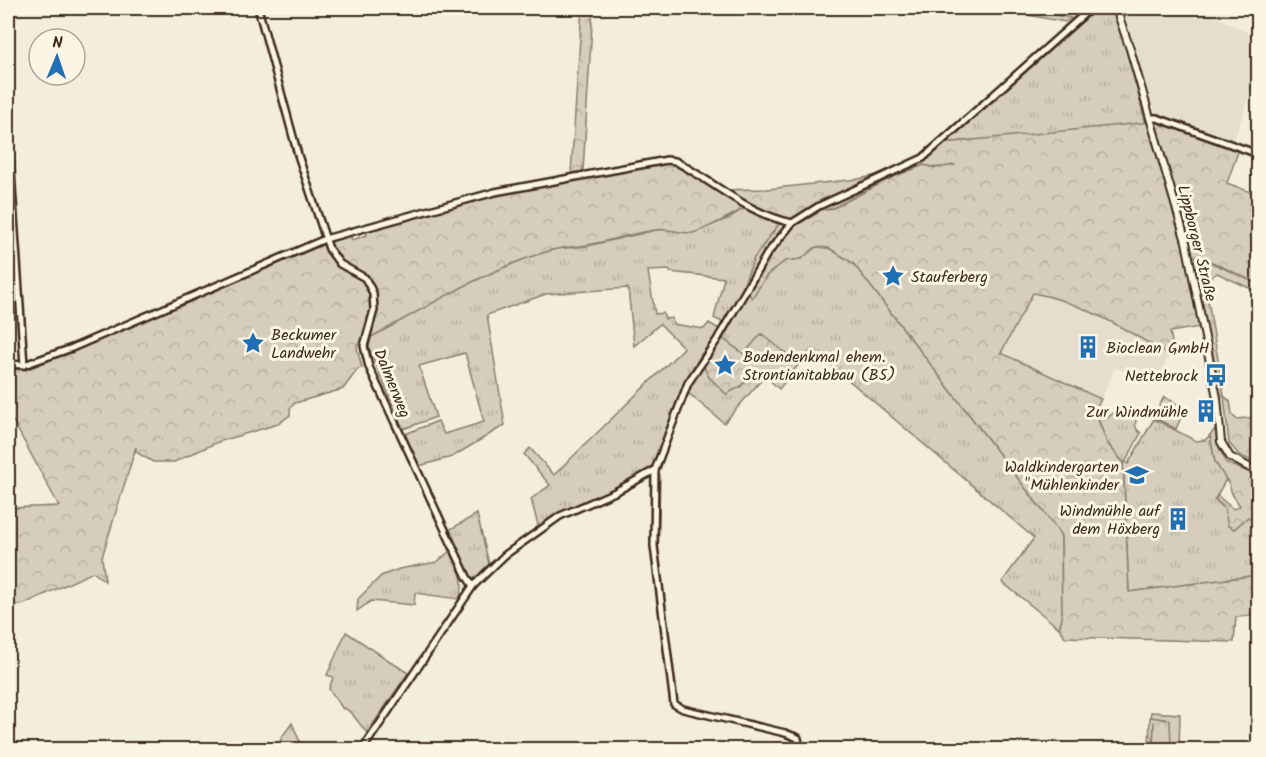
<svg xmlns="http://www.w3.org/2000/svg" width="1266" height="757" font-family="Kalam,sans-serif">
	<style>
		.built { fill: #e5ddce }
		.grass { fill: url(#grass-tufts); stroke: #887c6e; stroke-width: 1.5 }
		.forest { fill: url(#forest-crowns); stroke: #887c6e; stroke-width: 1.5 }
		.green { fill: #d6cdbd; stroke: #887c6e; stroke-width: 1.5 }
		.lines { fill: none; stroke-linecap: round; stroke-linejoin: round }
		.stream { stroke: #817466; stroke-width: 1.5 }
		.minor-casing { stroke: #3b2a1e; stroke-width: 10 }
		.tertiary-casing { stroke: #3b2a1e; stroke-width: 10 }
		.minor { stroke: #fcf5e5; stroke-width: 5 }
		.tertiary { stroke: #fcf5e5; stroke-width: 6 }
		.labels { text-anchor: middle; stroke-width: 6; stroke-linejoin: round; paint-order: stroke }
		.street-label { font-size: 16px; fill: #3b2a1e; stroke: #fcf5e5 }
		.poi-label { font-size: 16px; fill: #3b2a1e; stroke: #fcf5e5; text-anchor: start }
	</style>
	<defs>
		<pattern id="grass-tufts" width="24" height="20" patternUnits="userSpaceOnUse" patternTransform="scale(1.5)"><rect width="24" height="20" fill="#d6cdbd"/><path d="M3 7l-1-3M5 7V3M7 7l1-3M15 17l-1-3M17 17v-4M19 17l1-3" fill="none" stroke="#b9b0a2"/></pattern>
		<pattern id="forest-crowns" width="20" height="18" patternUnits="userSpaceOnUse" patternTransform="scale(1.5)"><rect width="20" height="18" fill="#d6cdbd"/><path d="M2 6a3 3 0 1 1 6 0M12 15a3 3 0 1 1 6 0" fill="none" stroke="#b9b0a2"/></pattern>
	</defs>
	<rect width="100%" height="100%" fill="#f4eddd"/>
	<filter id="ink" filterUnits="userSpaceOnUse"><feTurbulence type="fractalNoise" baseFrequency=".0167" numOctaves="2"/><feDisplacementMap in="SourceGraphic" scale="12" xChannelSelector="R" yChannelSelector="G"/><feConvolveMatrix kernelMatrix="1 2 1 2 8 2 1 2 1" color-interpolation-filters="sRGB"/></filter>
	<g filter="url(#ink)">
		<g class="built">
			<path d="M1122,8h78l58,30v30l-24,74 -79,-28z"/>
			<path d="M1033,293l17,3 53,21 66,38 -11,25 -43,-12 -14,31 -100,-46z"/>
		</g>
		<g class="grass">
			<path d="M991,8h27l53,10 -6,4z"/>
			<path d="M1098,8h13l16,43 19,73 -202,19z"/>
			<path d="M744,208l16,9 19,7 -25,34 -12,32 -18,33 -10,-5 10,-40 -54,-6v-2l-22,1 7,43 8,-1 2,6 7,-1 1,6 31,5 5,-6 12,7 -19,25 -15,27 -33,82 -15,13 -100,52 -8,-30 19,-14 -26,-31 6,-6 24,27 130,-127 -24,-24 -26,22 -6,-58 -82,6 -59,21 18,110 -53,32 -33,9 -14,-32 33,-13 6,13 40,-12 -19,-69 -46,13 17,51 -33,12 -34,-81 2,-11 88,-50 67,-29 29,-9 32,-3 69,-16 18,-1 19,4 36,-15z"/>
			<path d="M816,247l13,1 24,15 203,265 5,8 1,82 -3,10 -57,-46 32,-44 -222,-189 -13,15 -37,-30 -18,20 -21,-15 24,-49 5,7 15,-22 18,-15 16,-1z"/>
			<path d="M1192,256h5l8,26 19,114h-4z"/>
			<path d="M703,364l37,23 17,-19 8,8 -41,47 -36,-30z"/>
			<path d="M1117,410l21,4c-3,8 -5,14 3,19l-15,28 -2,1 4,2 26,-45 42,22 9,-1 5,-5 5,27 13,20 -3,-1 -10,18 9,9 10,21 14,-13 10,11v48l-129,17 -6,-130 -16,-19 -10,-27 9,3z"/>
			<path d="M477,514l12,50 -14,14h-3l-23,-48z"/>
			<path d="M450,551c8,16 17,30 9,48l-44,-6 -1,12 -43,-4 -14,10 1,-12 23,-23 18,-7 38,-7z"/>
			<path d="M346,632l62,41 -41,60 -14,-18 -8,-7 -2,1 -14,-20 4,-12 -6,-2z"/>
			<path d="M1151,712l29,2 -1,35h-8l-2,-29 -19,-3z"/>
			<path d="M292,723l11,26h-24l2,-11z"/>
		</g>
		<g class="forest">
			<path d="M582,8h11l-10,163 -12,2z"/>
			<path d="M1160,121l79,28 -12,34 31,12v89l-58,-28h-14l14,71 -30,5 3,14 -4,9c-43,-25 -86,-53 -136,-62l-32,60 100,46 -6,12 12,32 16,19 6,130 129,-17v43l-4,-2 -18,1 -2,25 -169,-5 -6,-9 3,-10 -1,-82 -5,-8 -203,-265 -24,-15 -13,-1 -15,12 -16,2 -18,14 -15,23 -9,-12 11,-28 25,-34 -34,-16c-9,5 -46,25 -54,25 -13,0 -22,-5 -36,-3 -23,3 -45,11 -67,15 -12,2 -25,2 -36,5 -70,20 -130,61 -194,94l-1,4 5,20 -4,1 -15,20 -48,14 -5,5v7l-12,9 -60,18 -44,20h-21l-17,-10v-5l-34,110 3,24 -12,-9 -69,32 -16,3v-99l51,-2 -46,-85 -5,-1v-51l18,1 299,-126 25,-9 2,5 15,-5 -1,-5 129,-36 172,-32 11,3 36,25 53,-1 91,-10 40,-8 27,-10 19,-18z"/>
			<path d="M761,334l38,30 -20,25 -22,-21 -17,19 -14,7 -18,-18 -5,-12 20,-25 21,15z"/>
			<path d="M1224,396l6,5 2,13 4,5 22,-2v47l-19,-9 -10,-12z"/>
			<path d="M1215,429l2,13 9,21 32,13v51l-10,-10 -14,12 -6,-3 -4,-18 -9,-9 3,-3 15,13 7,-3 -8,-12 -3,-10 -14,-22 -5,-27z"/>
			<path d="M1150,717l20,3 1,29h-22z"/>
		</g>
		<g class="green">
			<path d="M1197,256l61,28v8l-41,-19 -12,9z"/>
			<path d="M1164,397l21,11 -9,21 -23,-12z"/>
		</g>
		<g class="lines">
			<g class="stream">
				<path d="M825,210l8,-2 60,-31 31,-12 12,3 19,-3"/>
				<path d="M794,226l24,-13"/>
				<path d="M736,303l27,-49 23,-28"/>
				<path d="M656,458l29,-76 17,-29 15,-18"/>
				<path d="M658,555l2,-80"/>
				<path d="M1153,750l1,-28"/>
			</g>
			<g class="minor-casing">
				<g id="minor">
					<path d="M258,8l40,147 31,94 11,15 25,14 8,15 1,17 -10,36 5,21 98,210 6,9"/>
					<path d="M1150,118h7l101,36"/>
					<path d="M8,127l16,238"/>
					<path d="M8,364l16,1 48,-17 253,-109 170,-47 172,-32 8,1c43,23 67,50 117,62"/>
					<path d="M362,750l111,-164 32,-31 55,-39 55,-24 40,-22"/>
					<path d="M800,750l-2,-12 -13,-5 -102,-24 -9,-5 -20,-158 1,-76 33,-87 29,-43 50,-86 25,-31 27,-17 104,-48 168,-150"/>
				</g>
			</g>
			<g class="tertiary-casing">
				<path id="tertiary" d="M1116,8l14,41 56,193 31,156 4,44 9,15 28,15"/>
			</g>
			<use href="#minor" class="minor"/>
			<use href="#tertiary" class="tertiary"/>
		</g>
	</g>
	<defs>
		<g id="sight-bare" transform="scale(1.8)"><path d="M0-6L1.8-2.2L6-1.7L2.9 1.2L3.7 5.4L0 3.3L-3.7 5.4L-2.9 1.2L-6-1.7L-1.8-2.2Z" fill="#1f6fb2" stroke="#fcf5e5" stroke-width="2.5" paint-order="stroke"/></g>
		<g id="building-bare" transform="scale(1.8)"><path d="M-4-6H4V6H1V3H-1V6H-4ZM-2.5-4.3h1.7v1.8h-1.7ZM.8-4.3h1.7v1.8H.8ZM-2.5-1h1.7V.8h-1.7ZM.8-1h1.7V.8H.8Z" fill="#1f6fb2" stroke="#fcf5e5" stroke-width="2.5" paint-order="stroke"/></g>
		<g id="bus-bare" transform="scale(1.8)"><path d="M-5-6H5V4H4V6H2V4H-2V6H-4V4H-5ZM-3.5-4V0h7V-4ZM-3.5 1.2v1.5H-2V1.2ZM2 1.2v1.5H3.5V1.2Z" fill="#1f6fb2" stroke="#fcf5e5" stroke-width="2.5" paint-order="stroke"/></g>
		<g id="school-bare" transform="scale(1.8)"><path d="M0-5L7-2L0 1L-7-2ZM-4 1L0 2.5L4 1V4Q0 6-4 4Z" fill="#1f6fb2" stroke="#fcf5e5" stroke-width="2.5" paint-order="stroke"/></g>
	</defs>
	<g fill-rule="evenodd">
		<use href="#sight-bare" x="893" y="276"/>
		<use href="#sight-bare" x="253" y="343"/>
		<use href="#building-bare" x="1088" y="347"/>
		<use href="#sight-bare" x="725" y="365"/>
		<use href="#bus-bare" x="1216" y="375"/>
		<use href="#building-bare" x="1206" y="411"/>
		<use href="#school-bare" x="1137" y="475"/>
		<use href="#building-bare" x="1178" y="519"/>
	</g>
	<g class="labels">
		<g class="street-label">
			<text transform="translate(1198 243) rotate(76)" y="6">Lippborger Straße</text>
			<text transform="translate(393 383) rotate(68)" y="6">Dalmerweg</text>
		</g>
		<g class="poi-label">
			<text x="911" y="282">Stauferberg</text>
			<text x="271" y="340">Beckumer<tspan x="271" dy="18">Landwehr</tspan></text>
			<text x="1106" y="353">Bioclean GmbH</text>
			<text x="743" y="362">Bodendenkmal ehem.<tspan x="743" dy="18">Strontianitabbau (B5)</tspan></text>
			<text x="1198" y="381" text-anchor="end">Nettebrock</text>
			<text x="1188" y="417" text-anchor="end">Zur Windmühle</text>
			<text x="1119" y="472" text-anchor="end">Waldkindergarten<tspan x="1119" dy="18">"Mühlenkinder</tspan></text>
			<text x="1160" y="516" text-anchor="end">Windmühle auf<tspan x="1160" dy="18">dem Höxberg</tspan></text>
		</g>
	</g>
	<rect width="1266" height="757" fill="none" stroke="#fcf5e5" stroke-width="30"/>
	<rect x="15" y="15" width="1236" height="727" fill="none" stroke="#3b2a1e" stroke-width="2" filter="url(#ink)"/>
	<g transform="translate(57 57) rotate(2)"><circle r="28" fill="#fcf5e5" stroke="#afa495" stroke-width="1.5"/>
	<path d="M0-4.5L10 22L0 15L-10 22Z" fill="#1f6fb2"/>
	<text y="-9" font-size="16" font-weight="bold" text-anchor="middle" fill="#3b2a1e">N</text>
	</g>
</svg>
